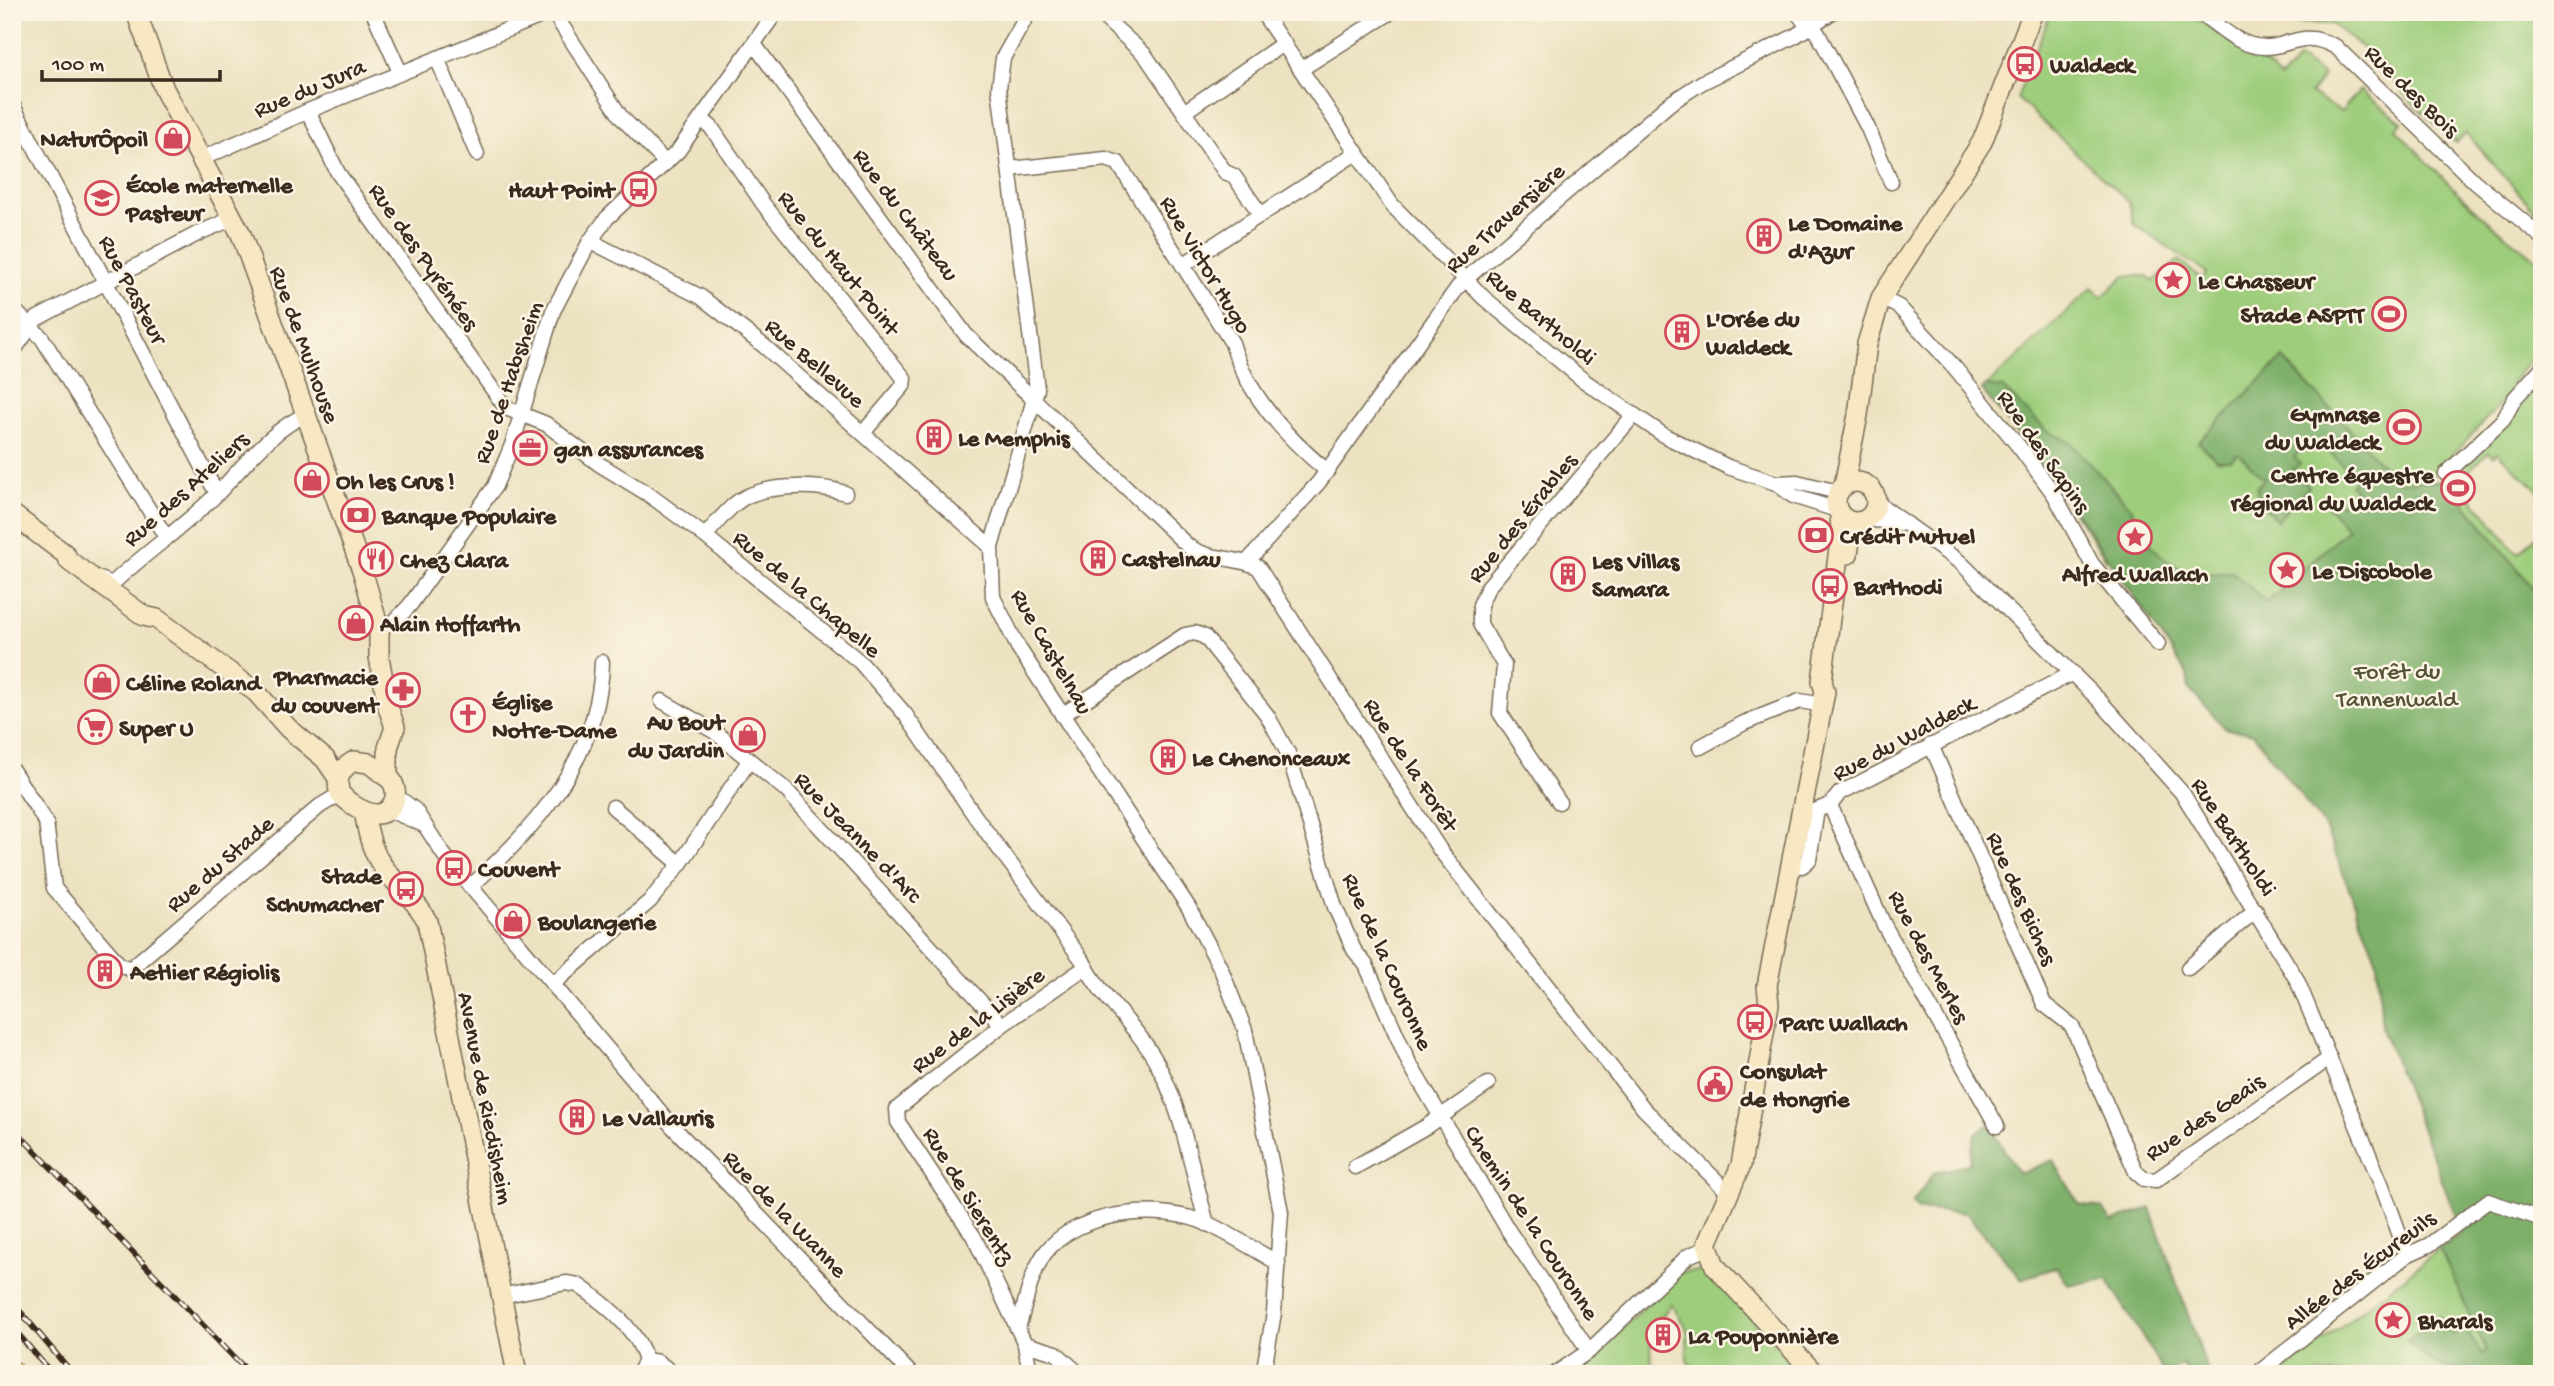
<svg xmlns="http://www.w3.org/2000/svg" width="2554" height="1386" font-family="'Gochi Hand',sans-serif">
	<style>
		.green { fill: #9ecd7b; stroke: #6c7c4c; stroke-width: 2 }
		.forest { fill: #7eb06b; stroke: #5c6d44; stroke-width: 2 }
		.lines { fill: none; stroke-linecap: round; stroke-linejoin: round }
		.street-casing { stroke: #796a57; stroke-width: 17 }
		.secondary-casing { stroke: #796a57; stroke-width: 22 }
		.primary-casing { stroke: #796a57; stroke-width: 25 }
		.street { stroke: #fff; stroke-width: 14 }
		.secondary { stroke: #f7e8c3; stroke-width: 19 }
		.primary { stroke: #ecc669; stroke-width: 23 }
		.rail-casing { stroke: #3b2a1e; stroke-width: 6 }
		.rail { stroke: #fcf5e5; stroke-width: 3.5; stroke-dasharray: 10; stroke-linecap: butt }
		.labels { text-anchor: middle; stroke-width: 5; stroke-linejoin: round; paint-order: stroke }
		.poi-label { font-size: 24px; font-weight: bold; fill: #3b2a1e; stroke: #fcf5e5; text-anchor: start }
		.street-label { font-size: 24px; fill: #3b2a1e; stroke: #fcf5e5 }
		.park-label { font-size: 24px; fill: #545335; stroke: #fcf5e5 }
	</style>
	<rect width="100%" height="100%" fill="#fcf5e5"/>
	<filter id="ink" filterUnits="userSpaceOnUse"><feTurbulence type="fractalNoise" baseFrequency=".0143" numOctaves="2"/><feDisplacementMap in="SourceGraphic" scale="14" xChannelSelector="R" yChannelSelector="G"/><feConvolveMatrix kernelMatrix="1 2 1 2 8 2 1 2 1" color-interpolation-filters="sRGB"/></filter>
	<filter id="wash" filterUnits="userSpaceOnUse"><feTurbulence type="fractalNoise" baseFrequency=".00686" numOctaves="4" result="noise"/><feDisplacementMap in="SourceGraphic" scale="28" xChannelSelector="R" yChannelSelector="G"/><feGaussianBlur stdDeviation="1.57" result="paint"/><feColorMatrix in="noise" values="0 0 0 0 0 0 0 0 0 0 0 0 0 0 0 0 0 1.4 0 .05"/><feComposite in="paint" operator="in"/></filter>
	<g filter="url(#wash)">
		<rect width="100%" height="100%" fill="#ece2c1"/>
		<g class="green">
			<path d="M2051,12h136l85,57 8,10 19,-21 25,18 -14,17 31,19 19,-22 42,32 -6,7c46,48 90,97 146,133v85l-31,36 4,5 -87,93 -30,2 -131,120 -161,-44 -76,-111 -48,-58 110,-102 10,9 22,-21h23l7,5 25,-21 23,20 5,-7 -73,-49 -5,-22 -112,-104z"/>
			<path d="M2277,12h265v207l-76,-86 -10,10 -52,-48 -25,-34 -47,-37 -39,-1z"/>
			<path d="M2542,379v115l-45,-42 -4,4 -5,-4 -30,29 60,73 24,-24v69l-96,-119z"/>
			<path d="M2472,1224l70,150h-263l28,-21z"/>
			<path d="M1707,1271l97,103h-106l-11,-13v-32l-16,-25c-13,17 -23,35 -19,58l-12,12h-63l-5,-7 27,-16 82,-79z"/>
		</g>
		<g class="forest">
			<path d="M2283,358l115,124 48,-2 96,119v775c-49,0 -100,8 -134,-33l31,-25 13,19 12,-8 18,27 4,-4 -46,-101 22,-17 -80,-204 -5,-67 -51,-132 -73,-96 -27,-4 -37,-40 -2,-15c-65,-97 -131,-194 -205,-284l4,-4 17,2 43,42 25,13 61,66c5,28 38,62 68,65 10,1 22,-2 33,-2l34,31 81,-74 -20,-22 7,-7 7,5 14,-14 -6,-6 6,-6 -35,-36 -6,6 -6,-6 -15,14 6,6 -7,7 16,17 -32,33 -19,-19 -1,-14 7,-8 -26,-26 -8,7h-13l-19,-18z"/>
			<path d="M1989,1125l30,49 34,-14 26,44 23,4 10,14 38,-14 59,166h-20l-6,-9 -19,7 -57,-93 -39,6 -11,-18 -36,12 -55,-66 -48,-4 -6,-6 22,-30 35,-9 6,-30z"/>
		</g>
	</g>
	<g filter="url(#ink)">
		<g class="lines">
			<g class="street-casing">
				<g id="street">
					<path d="M373,12l27,60"/>
					<path d="M553,12l68,105 45,46"/>
					<path d="M1029,12l-26,46 -4,30 38,301 -46,158 2,50 25,50 171,261 32,61 24,61 36,182 -7,101 -11,61"/>
					<path d="M1098,12l47,43 80,117 9,4 27,39"/>
					<path d="M1262,12l130,193 92,93 99,82 82,56 63,31 48,16 17,13 44,14"/>
					<path d="M1797,12l11,15 9,5 50,94 24,56"/>
					<path d="M2199,12c16,11 37,31 57,34 32,6 42,-20 80,1l139,135 67,55"/>
					<path d="M754,44l212,291 223,212c22,14 46,9 69,20l182,283 204,259 84,83"/>
					<path d="M437,58l40,96"/>
					<path d="M1301,69l90,-57"/>
					<path d="M12,104l205,390"/>
					<path d="M308,111l30,62 168,235 40,16 53,40 49,30 57,42 155,126 45,52 72,105 106,142c19,39 55,65 75,104 25,47 34,107 49,159"/>
					<path d="M1184,112l100,-69"/>
					<path d="M701,119l10,8 53,78 140,173 -1,8 -40,47"/>
					<path d="M201,159l107,-48 243,-99"/>
					<path d="M1010,169l96,-10 12,4 114,180c15,51 55,95 95,128"/>
					<path d="M590,241l111,56 63,49 227,201"/>
					<path d="M1183,265l173,-112"/>
					<path d="M1881,298l18,9 56,61 65,80 34,46 38,70 66,80"/>
					<path d="M12,308l30,30 124,199"/>
					<path d="M12,353l24,-34 165,-87 33,-14"/>
					<path d="M2446,474l57,-54 12,-22 27,-30"/>
					<path d="M1776,483l21,-1 41,10"/>
					<path d="M1876,502l85,61 138,137 84,94 114,186 85,206 25,69"/>
					<path d="M1867,519l40,5"/>
					<path d="M705,536c10,-11 19,-23 30,-32 24,-21 82,-20 110,-11"/>
					<path d="M1247,562l72,-80 139,-195 18,-17 193,-166 32,-21 94,-47 37,-24"/>
					<path d="M100,579l12,5c34,-32 73,-58 106,-91 24,-25 56,-66 88,-78"/>
					<path d="M379,628l16,-7 15,-16 85,-119 17,-41 41,-134 37,-70 17,-23 71,-67 98,-139"/>
					<path d="M662,701l53,31 71,58 216,235"/>
					<path d="M1062,715l123,-80 10,-2 10,4 62,78 21,38 47,154 19,43 12,15 43,98 99,167 81,121"/>
					<path d="M1931,745l113,259 28,22 64,146 8,7 12,1 174,-122"/>
					<path d="M1700,747l44,-24 56,-22 23,4"/>
					<path d="M12,770l34,52 8,66 65,76 11,5 190,-163 20,-12"/>
					<path d="M396,796l19,14 29,45 229,272 238,247"/>
					<path d="M1559,802l-59,-89 4,-48 -24,-41v-19l8,-18 145,-171"/>
					<path d="M1830,805l54,120 113,201"/>
					<path d="M613,807l67,57"/>
					<path d="M389,810l35,15"/>
					<path d="M1793,865l9,1 7,-6 8,-50 13,-5 10,-12 233,-120"/>
					<path d="M470,887c66,-59 130,-131 132,-225"/>
					<path d="M2188,968l68,-58"/>
					<path d="M554,983l96,-82 30,-37 69,-103"/>
					<path d="M1355,1167l72,-41 61,-42"/>
					<path d="M501,1296l65,-13 12,2c25,17 60,45 68,75"/>
					<path d="M1018,1328c8,-25 12,-54 27,-75 33,-43 116,-50 163,-29 24,11 47,26 70,39"/>
					<path d="M1025,1344l31,9 23,21"/>
					<path d="M646,1360l12,2 16,12"/>
					<path d="M639,1374l7,-14"/>
					<path d="M1030,1374l-5,-30 -51,-107 -76,-115 -1,-13 105,-84 84,-58"/>
					<path d="M1555,1374l34,-23 99,-95 19,-8"/>
					<path d="M2257,1374l150,-119 22,-10 59,-44 54,18"/>
				</g>
			</g>
			<g class="secondary-casing">
				<g id="secondary">
					<path d="M136,12l28,77 77,145 122,339 16,55v29l9,50 7,20 -7,21v28"/>
					<circle cx="1856" cy="502" r="20"/>
					<path d="M1844,485l14,-70 9,-71 14,-46 101,-156 51,-130"/>
					<path d="M12,514l53,40 4,7 75,55 13,3 99,73 32,36 37,31 13,19"/>
					<path d="M1848,554l3,-20 7,-12"/>
					<path d="M354,761l15,2 23,18c4,8 5,15 1,22 -12,24 -41,3 -53,-9 -5,-15 0,-25 14,-33z"/>
					<path d="M364,811c3,16 5,30 12,44 12,25 38,40 51,66l90,453"/>
					<path d="M1815,1374l-100,-108 -8,-22 34,-79 28,-161 -2,-18 58,-294 -3,-11 19,-148 -1,-18"/>
				</g>
			</g>
			<g class="primary-casing">
				<path id="primary" d="M12,1372l1,2"/>
			</g>
			<use href="#street" class="street"/>
			<use href="#secondary" class="secondary"/>
			<use href="#primary" class="primary"/>
			<g class="rail-casing">
				<g id="rail">
					<path d="M12,1127l238,247"/>
					<path d="M12,1302l61,72"/>
					<path d="M12,1327l40,47"/>
				</g>
			</g>
			<use href="#rail" class="rail"/>
		</g>
	</g>
	<defs>
		<g id="bus-ring" transform="scale(1.75)"><circle r="9.5" fill="#fcf5e5" stroke="#d1495b" stroke-width="1.5"/><path d="M-5-6H5V4H4V6H2V4H-2V6H-4V4H-5ZM-3.5-4V0h7V-4ZM-3.5 1.2v1.5H-2V1.2ZM2 1.2v1.5H3.5V1.2Z" fill="#d1495b"/></g>
		<g id="shop-ring" transform="scale(1.75)"><circle r="9.5" fill="#fcf5e5" stroke="#d1495b" stroke-width="1.5"/><path d="M-5-2.5h2.3a2.7 3.5 0 0 1 5.4 0H5L5.5 6h-11ZM-1.5-2.5h3a1.5 2.3 0 0 0-3 0Z" fill="#d1495b"/></g>
		<g id="school-ring" transform="scale(1.75)"><circle r="9.5" fill="#fcf5e5" stroke="#d1495b" stroke-width="1.5"/><path d="M0-5L7-2L0 1L-7-2ZM-4 1L0 2.5L4 1V4Q0 6-4 4Z" fill="#d1495b"/></g>
		<g id="building-ring" transform="scale(1.75)"><circle r="9.5" fill="#fcf5e5" stroke="#d1495b" stroke-width="1.5"/><path d="M-4-6H4V6H1V3H-1V6H-4ZM-2.5-4.3h1.7v1.8h-1.7ZM.8-4.3h1.7v1.8H.8ZM-2.5-1h1.7V.8h-1.7ZM.8-1h1.7V.8H.8Z" fill="#d1495b"/></g>
		<g id="sight-ring" transform="scale(1.75)"><circle r="9.5" fill="#fcf5e5" stroke="#d1495b" stroke-width="1.5"/><path d="M0-6L1.8-2.2L6-1.7L2.9 1.2L3.7 5.4L0 3.3L-3.7 5.4L-2.9 1.2L-6-1.7L-1.8-2.2Z" fill="#d1495b"/></g>
		<g id="stadium-ring" transform="scale(1.75)"><circle r="9.5" fill="#fcf5e5" stroke="#d1495b" stroke-width="1.5"/><path d="M0-5a6.5 5 0 1 0 0 10a6.5 5 0 1 0 0-10ZM-3.5-1.8h7v3.6h-7Z" fill="#d1495b"/></g>
		<g id="office-ring" transform="scale(1.75)"><circle r="9.5" fill="#fcf5e5" stroke="#d1495b" stroke-width="1.5"/><path d="M-6-3h4V-5.5h4V-3h4V5H-6ZM-1-4.5V-3h2v-1.5ZM-6 0V1H6V0Z" fill="#d1495b"/></g>
		<g id="bank-ring" transform="scale(1.75)"><circle r="9.5" fill="#fcf5e5" stroke="#d1495b" stroke-width="1.5"/><path d="M-6-4H6V4H-6ZM0-2.3a2.3 2.3 0 1 0 0 4.6a2.3 2.3 0 1 0 0-4.6Z" fill="#d1495b"/></g>
		<g id="restaurant-ring" transform="scale(1.75)"><circle r="9.5" fill="#fcf5e5" stroke="#d1495b" stroke-width="1.5"/><path d="M-5-6h1v4h1v-4h1v4h1v-4h1v5L-1.5 .5V6h-2V.5L-5-1ZM5-6V6H3V1.5H1.5Q1.5-4 5-6Z" fill="#d1495b"/></g>
		<g id="pharmacy-ring" transform="scale(1.75)"><circle r="9.5" fill="#fcf5e5" stroke="#d1495b" stroke-width="1.5"/><path d="M-2-6h4v4h4v4h-4v4h-4v-4h-4v-4h4Z" fill="#d1495b"/></g>
		<g id="church-ring" transform="scale(1.75)"><circle r="9.5" fill="#fcf5e5" stroke="#d1495b" stroke-width="1.5"/><path d="M-1.2-6h2.4v3.5h3.3v2.4h-3.3V6h-2.4V-.1h-3.3v-2.4h3.3Z" fill="#d1495b"/></g>
		<g id="supermarket-ring" transform="scale(1.75)"><circle r="9.5" fill="#fcf5e5" stroke="#d1495b" stroke-width="1.5"/><path d="M-6-5.5h2.5l.6 2H6L4.5 2H-2.5L-4.4-4H-6ZM-1.5 3.2a1.3 1.3 0 1 0 .1 0ZM3 3.2a1.3 1.3 0 1 0 .1 0Z" fill="#d1495b"/></g>
		<g id="civic-ring" transform="scale(1.75)"><circle r="9.5" fill="#fcf5e5" stroke="#d1495b" stroke-width="1.5"/><path d="M-.6-6.5H3V-4.5H.6V-3L4-1V1h2V6H-6V1h2V-1L-.6-3ZM-1.2 2.5V6h2.4V2.5Z" fill="#d1495b"/></g>
	</defs>
	<g fill-rule="evenodd">
		<use href="#bus-ring" x="2025" y="64"/>
		<use href="#shop-ring" x="173" y="138"/>
		<use href="#bus-ring" x="639" y="189"/>
		<use href="#school-ring" x="102" y="198"/>
		<use href="#building-ring" x="1764" y="236"/>
		<use href="#sight-ring" x="2173" y="280"/>
		<use href="#stadium-ring" x="2389" y="314"/>
		<use href="#building-ring" x="1682" y="332"/>
		<use href="#stadium-ring" x="2404" y="427"/>
		<use href="#building-ring" x="934" y="437"/>
		<use href="#office-ring" x="530" y="448"/>
		<use href="#shop-ring" x="312" y="480"/>
		<use href="#stadium-ring" x="2458" y="488"/>
		<use href="#bank-ring" x="358" y="515"/>
		<use href="#bank-ring" x="1816" y="535"/>
		<use href="#sight-ring" x="2135" y="537"/>
		<use href="#building-ring" x="1098" y="558"/>
		<use href="#restaurant-ring" x="376" y="559"/>
		<use href="#sight-ring" x="2287" y="570"/>
		<use href="#building-ring" x="1568" y="574"/>
		<use href="#bus-ring" x="1830" y="586"/>
		<use href="#shop-ring" x="356" y="623"/>
		<use href="#shop-ring" x="102" y="682"/>
		<use href="#pharmacy-ring" x="403" y="690"/>
		<use href="#church-ring" x="468" y="715"/>
		<use href="#supermarket-ring" x="95" y="727"/>
		<use href="#shop-ring" x="748" y="735"/>
		<use href="#building-ring" x="1168" y="757"/>
		<use href="#bus-ring" x="454" y="868"/>
		<use href="#bus-ring" x="406" y="889"/>
		<use href="#shop-ring" x="513" y="921"/>
		<use href="#building-ring" x="105" y="971"/>
		<use href="#bus-ring" x="1755" y="1022"/>
		<use href="#civic-ring" x="1715" y="1084"/>
		<use href="#building-ring" x="577" y="1117"/>
		<use href="#sight-ring" x="2393" y="1320"/>
		<use href="#building-ring" x="1663" y="1335"/>
	</g>
	<g class="labels">
		<g class="poi-label">
			<text x="2050" y="72">Waldeck</text>
			<text x="148" y="146" text-anchor="end">NaturÔpoil</text>
			<text x="126" y="192">École maternelle<tspan x="126" dy="28">Pasteur</tspan></text>
			<text x="614" y="197" text-anchor="end">Haut Point</text>
			<text x="1788" y="230">Le Domaine<tspan x="1788" dy="28">d'Azur</tspan></text>
			<text x="2198" y="288">Le Chasseur</text>
			<text x="2364" y="322" text-anchor="end">Stade ASPTT</text>
			<text x="1706" y="326">L'Orée du<tspan x="1706" dy="28">Waldeck</tspan></text>
			<text x="2380" y="421" text-anchor="end">Gymnase<tspan x="2380" dy="28">du Waldeck</tspan></text>
			<text x="958" y="445">Le Memphis</text>
			<text x="554" y="456">gan assurances</text>
			<text x="2434" y="482" text-anchor="end">Centre équestre<tspan x="2434" dy="28">régional du Waldeck</tspan></text>
			<text x="336" y="488">Oh les Crus !</text>
			<text x="382" y="523">Banque Populaire</text>
			<text x="1840" y="543">Crédit Mutuel</text>
			<text x="1122" y="566">Castelnau</text>
			<text x="400" y="567">Chez Clara</text>
			<text x="1592" y="568">Les Villas<tspan x="1592" dy="28">Samara</tspan></text>
			<text x="2312" y="578">Le Discobole</text>
			<text x="2135" y="581" text-anchor="middle">Alfred Wallach</text>
			<text x="1854" y="594">Barthodi</text>
			<text x="380" y="631">Alain Hoffarth</text>
			<text x="378" y="684" text-anchor="end">Pharmacie<tspan x="378" dy="28">du couvent</tspan></text>
			<text x="126" y="690">Céline Roland</text>
			<text x="492" y="709">Église<tspan x="492" dy="28">Notre-Dame</tspan></text>
			<text x="724" y="729" text-anchor="end">Au Bout<tspan x="724" dy="28">du Jardin</tspan></text>
			<text x="119" y="735">Super U</text>
			<text x="1192" y="765">Le Chenonceaux</text>
			<text x="478" y="876">Couvent</text>
			<text x="382" y="883" text-anchor="end">Stade<tspan x="382" dy="28">Schumacher</tspan></text>
			<text x="538" y="929">Boulangerie</text>
			<text x="130" y="979">Aetlier Régiolis</text>
			<text x="1780" y="1030">Parc Wallach</text>
			<text x="1740" y="1078">Consulat<tspan x="1740" dy="28">de Hongrie</tspan></text>
			<text x="602" y="1125">Le Vallauris</text>
			<text x="2418" y="1328">Bharals</text>
			<text x="1688" y="1343">La Pouponnière</text>
		</g>
		<g class="street-label">
			<text transform="translate(309 87) rotate(-23)" y="8">Rue du Jura</text>
			<text transform="translate(2413 90) rotate(44)" y="8">Rue des Bois</text>
			<text transform="translate(907 214) rotate(53)" y="8">Rue du Château</text>
			<text transform="translate(1504 217) rotate(-42)" y="8">Rue Traversière</text>
			<text transform="translate(425 256) rotate(55)" y="8">Rue des Pyrénées</text>
			<text transform="translate(840 262) rotate(51)" y="8">Rue du Haut Point</text>
			<text transform="translate(1207 264) rotate(59)" y="8">Rue Victor Hugo</text>
			<text transform="translate(134 289) rotate(62)" y="8">Rue Pasteur</text>
			<text transform="translate(1542 316) rotate(40)" y="8">Rue Bartholdi</text>
			<text transform="translate(306 344) rotate(70)" y="8">Rue de Mulhouse</text>
			<text transform="translate(816 362) rotate(41)" y="8">Rue Bellevue</text>
			<text transform="translate(507 382) rotate(-71)" y="8">Rue de Habsheim</text>
			<text transform="translate(2045 451) rotate(55)" y="8">Rue des Sapins</text>
			<text transform="translate(185 488) rotate(-42)" y="8">Rue des Ateliers</text>
			<text transform="translate(1521 517) rotate(-51)" y="8">Rue des Érables</text>
			<text transform="translate(808 593) rotate(40)" y="8">Rue de la Chapelle</text>
			<text transform="translate(1053 651) rotate(60)" y="8">Rue Castelnau</text>
			<text transform="translate(1903 737) rotate(-28)" y="8">Rue du Waldeck</text>
			<text transform="translate(1412 764) rotate(57)" y="8">Rue de la Forêt</text>
			<text transform="translate(859 836) rotate(46)" y="8">Rue Jeanne d'Arc</text>
			<text transform="translate(2235 836) rotate(57)" y="8">Rue Bartholdi</text>
			<text transform="translate(219 863) rotate(-41)" y="8">Rue du Stade</text>
			<text transform="translate(2023 898) rotate(66)" y="8">Rue des Biches</text>
			<text transform="translate(1930 956) rotate(62)" y="8">Rue des Merles</text>
			<text transform="translate(1389 961) rotate(66)" y="8">Rue de la Couronne</text>
			<text transform="translate(977 1019) rotate(-37)" y="8">Rue de la Lisière</text>
			<text transform="translate(487 1098) rotate(79)" y="8">Avenue de Riedisheim</text>
			<text transform="translate(2204 1116) rotate(-34)" y="8">Rue des Geais</text>
			<text transform="translate(970 1195) rotate(59)" y="8">Rue de Sierentz</text>
			<text transform="translate(786 1213) rotate(46)" y="8">Rue de la Wanne</text>
			<text transform="translate(1533 1222) rotate(57)" y="8">Chemin de la Couronne</text>
			<text transform="translate(2359 1269) rotate(-37)" y="8">Allée des Écureuils</text>
		</g>
		<g class="park-label">
			<text x="2397" y="678">Forêt du<tspan x="2397" dy="28">Tannenwald</tspan></text>
		</g>
	</g>
	<rect width="2554" height="1386" fill="none" stroke="#fcf5e5" stroke-width="42"/>
	<path d="M42 70v10h178v-10" fill="none" stroke="#3b2a1e" stroke-width="3.5"/>
	<text x="52" y="70" font-size="21" fill="#3b2a1e" stroke="#fcf5e5" stroke-width="5" paint-order="stroke">100 m</text>
</svg>
